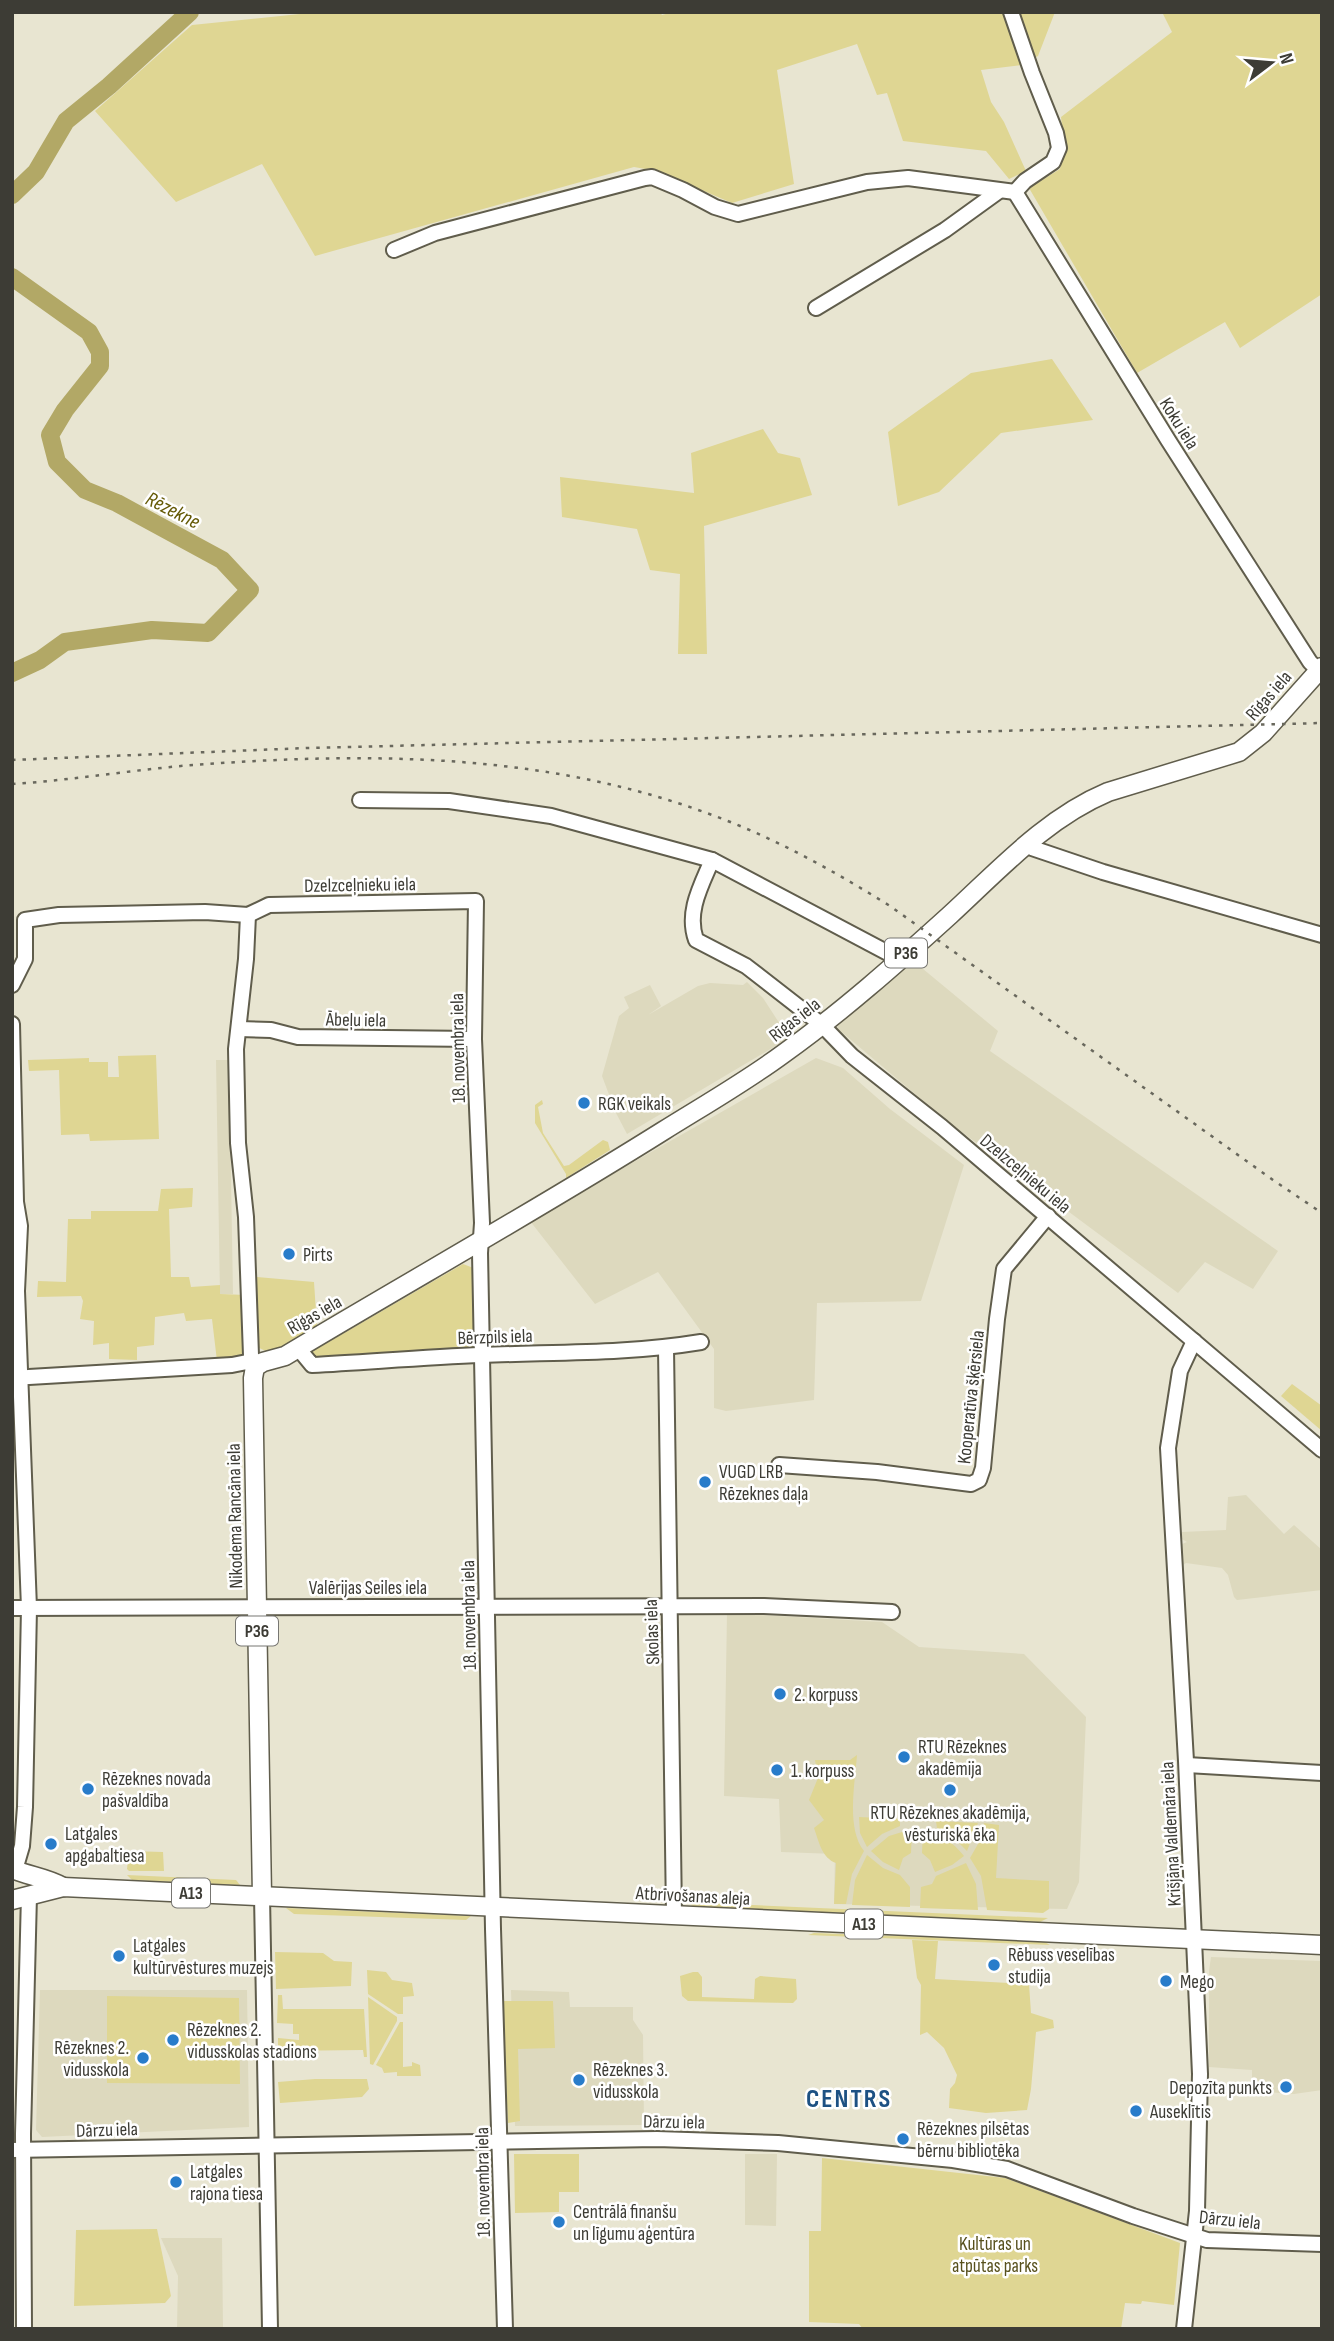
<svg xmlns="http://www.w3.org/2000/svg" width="1334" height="2341" font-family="'Sofia Sans Condensed',sans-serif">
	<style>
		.built { fill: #ddd9be }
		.green { fill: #dfd693 }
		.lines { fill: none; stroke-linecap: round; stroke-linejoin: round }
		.river { stroke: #b2a866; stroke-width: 18 }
		.minor-casing { stroke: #605d4c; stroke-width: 18 }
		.major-casing { stroke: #605d4c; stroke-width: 21 }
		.minor { stroke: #fff; stroke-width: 14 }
		.major { stroke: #fff; stroke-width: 18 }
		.rail { stroke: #69685d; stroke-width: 2.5; stroke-dasharray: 3.5 7; stroke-linecap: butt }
		.poi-dot { fill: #287cca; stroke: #fff; stroke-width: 2.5 }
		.labels { text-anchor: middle; stroke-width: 5; stroke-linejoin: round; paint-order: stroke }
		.shield { fill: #fff; stroke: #777672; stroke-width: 2 }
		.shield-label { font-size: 18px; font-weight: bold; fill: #3d3c35 }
		.street-label { font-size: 19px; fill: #3d3c35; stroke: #fff }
		.poi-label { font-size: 19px; fill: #3d3c35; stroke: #fff; text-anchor: start }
		.park-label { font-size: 19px; fill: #57501d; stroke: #fff }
		.water-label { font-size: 21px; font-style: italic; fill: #645905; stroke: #fff }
		.district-label { font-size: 26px; font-weight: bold; letter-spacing: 2px; fill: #1d5183; stroke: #fff }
	</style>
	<rect width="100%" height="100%" fill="#e8e5d1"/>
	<g class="built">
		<path d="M911,959l87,72 -8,20 288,200 -25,38 -48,-27 -27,31 -231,-172 -109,-92 -2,-8z"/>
		<path d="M747,982l16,16 26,40 -162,96 -11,-21 -14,-37 17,-60 10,-8 -5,-11 26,-12 11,21 -13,9 50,-29 12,-3 33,2z"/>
		<path d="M816,1058l27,10 47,41 74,56 -43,136 -104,2 -3,97 -88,11 -12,-3v-59l-56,-77 -63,32 -65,-83z"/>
		<path d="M216,1060h13l4,234h-13z"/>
		<path d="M1246,1495l38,39 10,-9 28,25v40l-85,10 -3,-3 -6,-22 -6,-7 -36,-5 -3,2 -1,-21 5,-2 -5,-3v-7l44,-2 2,-33z"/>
		<path d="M727,1613l155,9 37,25 105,7 62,63 -7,165 -12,27 -233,-5 1,-50 -54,-2 -2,-53 -55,-3z"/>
		<path d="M1211,1957l111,4v129l-28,4 -42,-3v-21l-43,-3v-96z"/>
		<path d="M40,1990h207l2,137 -207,10 -6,-7z"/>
		<path d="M511,1990l58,2 1,15h63v13l10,15 1,90 -129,1z"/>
		<path d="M745,2154h32l-1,72 -31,-1z"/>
		<path d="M161,2238h61l1,91h-46l1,-53z"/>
	</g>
	<g class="green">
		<path d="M319,12h341l2,3 11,-3h382l-17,44 -16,9 -41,5 10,32 13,20 22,49 -17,8 -23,-28 -83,-10 -16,-48 -10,2 -20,-51 -80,26 17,114 -62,19 -75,-32 -23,-4 -319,89 -53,-92 -86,38 -81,-91 97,-86z"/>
		<path d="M1162,12h160v282l-82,54 -15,-26 -88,51 -108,-185 31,-19 4,-23 -3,-29 111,-85z"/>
		<path d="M1052,359l41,61 -92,13 -62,59 -41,14 -10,-74 83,-59z"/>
		<path d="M763,429l15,24 22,5 12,37 -108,31 3,128h-29l2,-80 -30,-4 -13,-41 -75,-12 -2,-40 134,16 -3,-40z"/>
		<path d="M156,1055l3,84 -69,2 -1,-7 -28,1 -2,-65 -30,1 -1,-11 61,-2v4h19v15h11l-1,-21z"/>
		<path d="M542,1100l1,4 -5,3 5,26 21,33 5,-1 34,-25 5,2 2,8 -44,28v-4l-31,-51v-18z"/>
		<path d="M193,1188l-1,19 -23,2 2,68h18l2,10 29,-2v9l26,1 3,65 -32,1 -5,-42 -26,2 -2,-8 -29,4 -1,28 -17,2v13l-28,-1v-16l-16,2 1,-24 -14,-2 3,-18 -2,-5 -44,1 1,-16 28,1 2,-63h23v-8h67l3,-22z"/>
		<path d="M463,1264l13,5 1,81 -160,12 -9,-8z"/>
		<path d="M257,1277l57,5 3,45 -39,23 -10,2 -11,-5z"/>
		<path d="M1292,1384l30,22v25l-41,-35z"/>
		<path d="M857,1755c-2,28 -11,74 7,96l-12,23 -6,30h-12l2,-41c-14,-5 -17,-21 -22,-35l10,-8 -15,-20 9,-22 -3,-18h35z"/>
		<path d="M859,1817l41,2v7l-18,8 -15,13 -7,-14z"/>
		<path d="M936,1821l42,2 -11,28 -13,-13 -17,-10z"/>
		<path d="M984,1823l15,2 -3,53 53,3v28l-6,4 -56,-3 -6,-34 -11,-18 12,-21z"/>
		<path d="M912,1829l-1,24 -8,5 -4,12 -16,-8 -12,-11 18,-15z"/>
		<path d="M923,1830c17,3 30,12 41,26l-12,9 -17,7 -5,-12 -8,-7z"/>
		<path d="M129,1851l34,1 1,19h-35l-2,-2z"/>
		<path d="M867,1855l16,13 17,7 10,12v20l-58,-2 3,-25z"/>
		<path d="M966,1863l10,21 2,26 -58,-2 1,-21 11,-3 4,-8z"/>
		<path d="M127,1875l109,5 4,5 -108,-5z"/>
		<path d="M685,1902l363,16 -8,4 -347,-16z"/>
		<path d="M286,1908l185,8 -5,4 -172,-6z"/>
		<path d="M814,1933l229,8 7,4 -242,-10z"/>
		<path d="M912,1940l26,1 -3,38 94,5 2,29 22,7 1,8 -18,4 -5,57 -4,21 -41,3 -37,-5 1,-19 5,-6 2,-8 -13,-27 -17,-16 -7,3 1,-50 -4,-7z"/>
		<path d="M275,1952l48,1 11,8 18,1 -1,24 -75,3z"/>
		<path d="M367,1970l19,2 6,8 20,3 2,13 -11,1v17h-5l-30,-20z"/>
		<path d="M693,1972h5l4,5v20l52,2 1,-20 5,-3 36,3 1,20 -4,4 -105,-2 -6,-5 -2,-20z"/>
		<path d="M278,1995h4l1,14h81l3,48h-3l-1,-7 -85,1v-13l21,2v-6h-6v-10l-16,-1z"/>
		<path d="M107,1996l132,2 1,86 -133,-1z"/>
		<path d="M368,1997l29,20v4l-24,44 -3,-1z"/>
		<path d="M502,2001h51l2,47 -37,1 2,72 -12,2z"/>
		<path d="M400,2022h3v45l9,-1v-4l8,3 1,11h-24v-4l-13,1 -2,-5 -6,-3z"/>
		<path d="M315,2079h52l2,10 -7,8 -82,6 -2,-21z"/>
		<path d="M514,2154h65v38h-20v20l-44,1z"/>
		<path d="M822,2158l183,20 175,65 -6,62 -32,-4 -1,3 -16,-1 -4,26h-258l-4,-5 -50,-2v-91h12z"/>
		<path d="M157,2229l14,67 -6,7 -91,3 2,-76z"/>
	</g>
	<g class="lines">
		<g class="river">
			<path d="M12,195l24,-23 30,-51 43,-35 81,-74"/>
			<path d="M12,277l77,55 11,20v14l-35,44 -15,25 7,27 28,28 32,13 105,57 28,30 -42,43 -56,-3 -87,12 -25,18 -28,13"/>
		</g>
		<g class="minor-casing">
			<g id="minor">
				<path d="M1011,12l21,61 24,60 3,15 -6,14 -28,19 -10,11"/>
				<path d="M1015,192l153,248 142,222 8,8"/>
				<path d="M394,250l41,-17 210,-55 7,-1 31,13 32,17 23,7 129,-32 41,-4 107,14"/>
				<path d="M816,308l129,-78 54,-39"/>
				<path d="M360,800l89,1 102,15 161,44 176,93"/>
				<path d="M1028,843l4,5 71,24 219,63"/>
				<path d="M712,860c-11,26 -26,52 -16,80l50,26 76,59 30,31 90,71 380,323"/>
				<path d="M248,915l21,-10 207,-4 -2,138 8,184 -2,30 13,676 12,400"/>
				<path d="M248,915l-2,44 -10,90 2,94 8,74 5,138 4,12"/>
				<path d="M12,985l13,-26v-39l34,-5 146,-3 43,3"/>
				<path d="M12,1024l4,178 4,24 -3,65 12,317 -4,199 -3,39 -7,24"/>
				<path d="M239,1029l32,1 27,7 176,2"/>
				<path d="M298,1348l14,17c57,-3 114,-8 170,-10 74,-3 146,-1 219,-13"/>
				<path d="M666,1348l8,567"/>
				<path d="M12,1378l220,-13 15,-3 8,5"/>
				<path d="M779,1465l98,7 94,12 8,-4 4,-12 14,-149 7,-50 44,-53"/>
				<path d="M12,1608l752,-2 128,6"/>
				<path d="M1187,1765l135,8"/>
				<path d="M262,1896l8,433"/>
				<path d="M12,2150l645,-11 121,4 175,17 54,9 126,47 74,24 115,4"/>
				<path d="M24,2329l-1,-195 6,-239"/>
				<path d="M1184,2329l13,-118 3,-137 -14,-313 -18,-313 12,-77 14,-30"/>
			</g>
		</g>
		<g class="major-casing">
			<g id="major">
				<path d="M12,1869c17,7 36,9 51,18"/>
				<path d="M262,1896l-9,-518 2,-11 8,-5 22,-6c125,-75 254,-147 378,-225 40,-25 82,-49 120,-77 59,-42 114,-91 167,-139 49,-45 96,-97 158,-123l131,-40 24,-19 59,-66"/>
				<path d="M12,1900l51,-13 1259,58"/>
			</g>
		</g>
		<use href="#minor" class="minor"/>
		<use href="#major" class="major"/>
		<g class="rail">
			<path d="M12,760l295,-12 1015,-25"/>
			<path d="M12,784c65,-4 130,-16 195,-20 170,-12 343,-10 505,51 63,23 122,56 178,91l383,274 49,33"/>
		</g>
	</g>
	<g class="poi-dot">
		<circle cx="584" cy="1103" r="7"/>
		<circle cx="289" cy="1254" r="7"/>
		<circle cx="705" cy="1482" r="7"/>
		<circle cx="780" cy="1694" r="7"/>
		<circle cx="904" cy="1757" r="7"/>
		<circle cx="777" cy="1770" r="7"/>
		<circle cx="88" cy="1789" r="7"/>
		<circle cx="950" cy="1790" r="7"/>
		<circle cx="51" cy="1844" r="7"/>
		<circle cx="119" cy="1956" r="7"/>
		<circle cx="994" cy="1965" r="7"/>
		<circle cx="1166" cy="1981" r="7"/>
		<circle cx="173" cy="2040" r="7"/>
		<circle cx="143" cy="2058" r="7"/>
		<circle cx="579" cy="2080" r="7"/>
		<circle cx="1286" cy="2087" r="7"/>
		<circle cx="1136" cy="2111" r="7"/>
		<circle cx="903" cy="2139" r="7"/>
		<circle cx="176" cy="2182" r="7"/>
		<circle cx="559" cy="2222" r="7"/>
	</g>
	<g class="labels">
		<g class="shield">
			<rect x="885" y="938.5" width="42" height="29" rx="5"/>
			<rect x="236" y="1616.5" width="42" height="29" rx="5"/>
			<rect x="172" y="1878.5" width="38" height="29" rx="5"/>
			<rect x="845" y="1909.5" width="38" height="29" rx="5"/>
		</g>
		<g class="shield-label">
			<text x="906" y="959">P36</text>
			<text x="257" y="1637">P36</text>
			<text x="191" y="1899">A13</text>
			<text x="864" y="1930">A13</text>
		</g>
		<g class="street-label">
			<text transform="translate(1180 423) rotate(58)" y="7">Koku iela</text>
			<text transform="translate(1268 695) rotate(-49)" y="7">Rīgas iela</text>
			<text transform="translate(360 884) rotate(-1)" y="7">Dzelzceļnieku iela</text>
			<text transform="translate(356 1019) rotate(1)" y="7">Ābeļu iela</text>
			<text transform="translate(794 1019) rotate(-38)" y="7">Rīgas iela</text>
			<text transform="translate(457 1048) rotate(-91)" y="7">18. novembra iela</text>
			<text transform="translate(1026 1173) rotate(40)" y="7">Dzelzceļnieku iela</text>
			<text transform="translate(314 1314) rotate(-30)" y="7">Rīgas iela</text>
			<text transform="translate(495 1336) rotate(-2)" y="7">Bērzpils iela</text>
			<text transform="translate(970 1397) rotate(-84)" y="7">Kooperatīva šķērsiela</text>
			<text transform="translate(234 1516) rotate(-91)" y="7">Nikodema Rancāna iela</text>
			<text x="368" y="1594">Valērijas Seiles iela</text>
			<text transform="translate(468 1615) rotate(-91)" y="7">18. novembra iela</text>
			<text transform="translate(651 1632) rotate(-92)" y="7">Skolas iela</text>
			<text transform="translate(1170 1834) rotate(-93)" y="7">Krišjāņa Valdemāra iela</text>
			<text transform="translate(693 1895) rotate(3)" y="7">Atbrīvošanas aleja</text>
			<text transform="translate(674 2121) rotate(1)" y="7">Dārzu iela</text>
			<text transform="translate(107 2129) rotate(-2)" y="7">Dārzu iela</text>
			<text transform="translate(482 2182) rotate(-91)" y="7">18. novembra iela</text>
			<text transform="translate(1230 2219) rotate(6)" y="7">Dārzu iela</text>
		</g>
		<g class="poi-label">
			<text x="598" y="1110">RGK veikals</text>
			<text x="303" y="1261">Pirts</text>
			<text x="719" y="1478">VUGD LRB<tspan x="719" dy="22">Rēzeknes daļa</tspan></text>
			<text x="794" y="1701">2. korpuss</text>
			<text x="918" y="1753">RTU Rēzeknes<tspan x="918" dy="22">akadēmija</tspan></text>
			<text x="791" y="1777">1. korpuss</text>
			<text x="102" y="1785">Rēzeknes novada<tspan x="102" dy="22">pašvaldība</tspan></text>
			<text x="950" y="1819" text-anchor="middle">RTU Rēzeknes akadēmija,<tspan x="950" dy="22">vēsturiskā ēka</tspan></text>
			<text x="65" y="1840">Latgales<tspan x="65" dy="22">apgabaltiesa</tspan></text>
			<text x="133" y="1952">Latgales<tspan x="133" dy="22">kultūrvēstures muzejs</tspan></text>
			<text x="1008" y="1961">Rēbuss veselības<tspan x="1008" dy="22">studija</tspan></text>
			<text x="1180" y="1988">Mego</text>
			<text x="187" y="2036">Rēzeknes 2.<tspan x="187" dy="22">vidusskolas stadions</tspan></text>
			<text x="129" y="2054" text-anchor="end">Rēzeknes 2.<tspan x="129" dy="22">vidusskola</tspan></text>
			<text x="593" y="2076">Rēzeknes 3.<tspan x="593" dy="22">vidusskola</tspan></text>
			<text x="1272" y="2094" text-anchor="end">Depozīta punkts</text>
			<text x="1150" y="2118">Auseklītis</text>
			<text x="917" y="2135">Rēzeknes pilsētas<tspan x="917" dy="22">bērnu bibliotēka</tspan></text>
			<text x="190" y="2178">Latgales<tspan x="190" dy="22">rajona tiesa</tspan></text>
			<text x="573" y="2218">Centrālā finanšu<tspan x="573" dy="22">un līgumu aģentūra</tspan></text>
		</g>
		<g class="park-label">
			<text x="995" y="2250">Kultūras un<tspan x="995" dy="22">atpūtas parks</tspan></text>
		</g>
		<g class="water-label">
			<text transform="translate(173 510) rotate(27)" y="7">Rēzekne</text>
		</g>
		<g class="district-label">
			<text x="849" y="2107">CENTRS</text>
		</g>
	</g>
	<rect width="1334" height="2341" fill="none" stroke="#3d3c35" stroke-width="28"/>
	<g transform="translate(1271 63) rotate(74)" stroke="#ffffff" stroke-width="5" paint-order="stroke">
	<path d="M0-5L12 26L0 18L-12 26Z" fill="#3d3c35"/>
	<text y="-10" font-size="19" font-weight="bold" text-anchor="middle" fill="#3d3c35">N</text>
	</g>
</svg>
